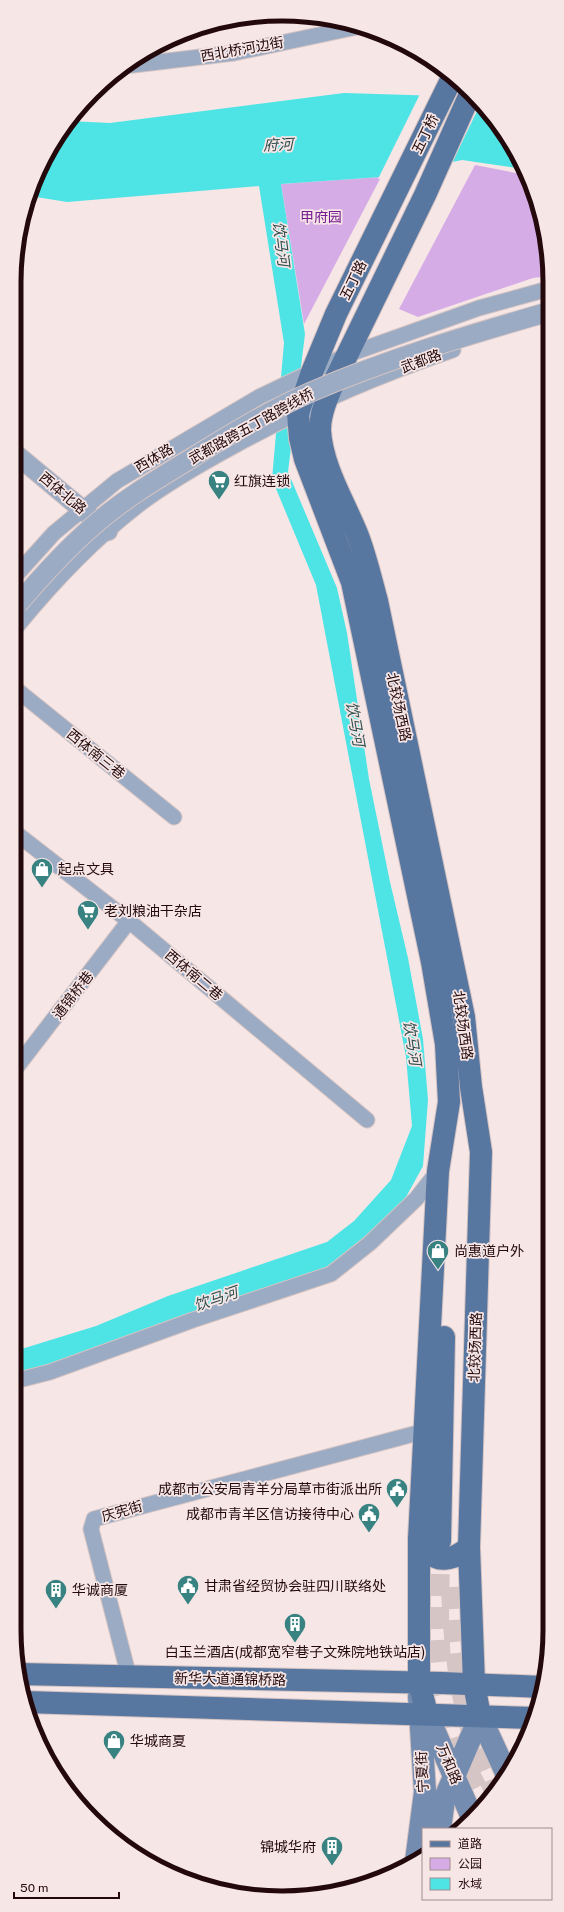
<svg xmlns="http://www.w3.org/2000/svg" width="564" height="1912" font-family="'Public Sans','Noto Sans SC',sans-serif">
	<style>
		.green { fill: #d6ace7 }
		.water { fill: #4ee4e5 }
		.pier { fill: #f6e6e6 }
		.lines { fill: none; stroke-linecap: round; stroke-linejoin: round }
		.primary-tunnel { stroke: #d6c5c5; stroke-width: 22; stroke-dasharray: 22 11; stroke-linecap: butt }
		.minor-casing { stroke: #d4c3c3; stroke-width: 17 }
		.tertiary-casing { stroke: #d4c3c3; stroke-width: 21 }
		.secondary-casing { stroke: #d4c3c3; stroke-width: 24 }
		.primary-casing { stroke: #d4c3c3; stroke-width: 24 }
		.minor { stroke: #9aabc3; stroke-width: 15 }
		.tertiary { stroke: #9aabc3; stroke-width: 19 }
		.secondary { stroke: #738caf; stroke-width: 22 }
		.primary { stroke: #5776a0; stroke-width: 22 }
		.tertiary-bridge-casing { stroke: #d4c3c3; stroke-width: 21; stroke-linecap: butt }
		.tertiary-bridge { stroke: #9aabc3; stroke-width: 19 }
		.labels { text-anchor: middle; stroke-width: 3.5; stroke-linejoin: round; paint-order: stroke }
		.street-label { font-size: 14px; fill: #23090c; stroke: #f6e6e6 }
		.park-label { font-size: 14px; fill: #731a90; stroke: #f6e6e6 }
		.poi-label { font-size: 14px; fill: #23090c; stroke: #f6e6e6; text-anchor: start }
		.water-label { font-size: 15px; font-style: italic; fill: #2e4d4d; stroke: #f6e6e6 }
		.rim { fill: none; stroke: #23090c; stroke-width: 5 }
	</style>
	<rect width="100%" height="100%" fill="#f6e6e6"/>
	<g class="green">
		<path d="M475,165l51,10 22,72v29l-15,2 -115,39 -19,-8z"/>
		<path d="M381,177l-77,147 -23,-140z"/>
	</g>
	<path class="water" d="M344,93l131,4 47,67 2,5 -62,-9 -81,17 -100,7 24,150 -17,138 49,116 10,45 22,146 21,103 18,76 15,81 5,61 -5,66 -23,42 -76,65 -241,83 -68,17v-22l81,-25 72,-30 159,-54 27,-21 37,-41 21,-54 -6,-69 -90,-472 -44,-106 12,-136 -25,-157 -192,16 -37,-6c8,-27 22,-54 39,-75l41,2z"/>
	<path class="pier" d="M420,94l54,1 6,10 -29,60 -73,14z"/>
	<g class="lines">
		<g class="primary-tunnel">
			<path d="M440,1541c-3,70 -6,142 19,209 6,18 16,35 24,52"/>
			<path d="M452,1587c3,75 10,134 43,203"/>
		</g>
		<g class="minor-casing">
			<g id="minor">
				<path d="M125,66l109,-13 123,-26"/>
				<path d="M18,573l36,-40 63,-52 142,-84 88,-42 132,-47 69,-19"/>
				<path d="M18,625c36,-44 74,-84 119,-119 30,-23 62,-41 95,-59 71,-39 144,-71 221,-97"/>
				<path d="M17,690l157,127"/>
				<path d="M17,834l112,87 238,199"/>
				<path d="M16,1068l113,-147"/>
				<path d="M15,1381l35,-9 143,-52 138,-46 39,-31 46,-44 22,-28"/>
				<path d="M129,1677l-38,-148 3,-10 331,-88"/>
			</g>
		</g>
		<g class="tertiary-casing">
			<path id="tertiary" d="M18,456l90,75"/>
		</g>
		<g class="secondary-casing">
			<g id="secondary">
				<path d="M427,1714l44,101"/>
				<path d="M480,1716l27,59"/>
				<path d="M440,1829l4,-29 36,-84"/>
				<path d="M416,1861l9,-69 -6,-96"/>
			</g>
		</g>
		<g class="primary-casing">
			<g id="primary">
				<path d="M471,92l-46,103 -92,189c-6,14 -13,30 -13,46 2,37 25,73 38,106 8,21 13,43 19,65l87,416 7,70 10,65 -12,395 5,137 6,32"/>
				<path d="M419,1539c3,4 5,10 9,13 13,13 30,5 41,-5"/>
				<path d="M440,1541l4,-204"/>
				<path d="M18,1674l424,9 101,4"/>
				<path d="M25,1702l509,16"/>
				<path d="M427,1714l-8,-32v-143l19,-368 11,-69 -3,-58 -14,-82 -80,-380 -47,-123 -5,-21 -2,-25 14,-41 24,-58 116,-236"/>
			</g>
		</g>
		<use href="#minor" class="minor"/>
		<use href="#tertiary" class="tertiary"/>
		<use href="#secondary" class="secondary"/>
		<use href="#primary" class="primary"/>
		<g class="tertiary-bridge-casing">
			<path id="tertiary-bridge" d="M18,604c23,-27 47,-54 75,-78 28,-25 61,-45 94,-65 40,-25 81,-50 124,-69 76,-33 157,-57 237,-80"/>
		</g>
		<use href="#tertiary-bridge" class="tertiary-bridge"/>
	</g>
	<defs>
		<g id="supermarket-pin" transform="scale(1.15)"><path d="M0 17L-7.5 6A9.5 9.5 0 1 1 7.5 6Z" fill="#398282" stroke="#f6e6e6"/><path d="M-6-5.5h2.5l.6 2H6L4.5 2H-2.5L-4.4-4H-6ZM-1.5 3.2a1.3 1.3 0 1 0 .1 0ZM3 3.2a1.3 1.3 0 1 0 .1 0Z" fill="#fff"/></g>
		<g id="shop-pin" transform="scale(1.15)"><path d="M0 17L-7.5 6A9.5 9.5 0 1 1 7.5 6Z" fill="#398282" stroke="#f6e6e6"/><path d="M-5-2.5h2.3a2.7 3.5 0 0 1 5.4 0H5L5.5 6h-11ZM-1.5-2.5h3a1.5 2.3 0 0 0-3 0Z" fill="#fff"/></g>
		<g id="civic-pin" transform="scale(1.15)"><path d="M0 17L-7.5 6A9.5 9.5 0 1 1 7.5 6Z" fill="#398282" stroke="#f6e6e6"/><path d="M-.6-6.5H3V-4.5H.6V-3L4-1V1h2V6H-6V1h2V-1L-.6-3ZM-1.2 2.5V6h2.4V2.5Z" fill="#fff"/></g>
		<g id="building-pin" transform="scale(1.15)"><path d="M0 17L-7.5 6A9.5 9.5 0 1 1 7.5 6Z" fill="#398282" stroke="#f6e6e6"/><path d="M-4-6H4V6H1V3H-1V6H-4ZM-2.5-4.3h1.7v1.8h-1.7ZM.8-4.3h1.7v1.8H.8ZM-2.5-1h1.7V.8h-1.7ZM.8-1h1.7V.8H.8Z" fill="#fff"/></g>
	</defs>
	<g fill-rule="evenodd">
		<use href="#supermarket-pin" x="219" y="481"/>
		<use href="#shop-pin" x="42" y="869"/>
		<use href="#supermarket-pin" x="88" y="911"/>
		<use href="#shop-pin" x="438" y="1251"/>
		<use href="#civic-pin" x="397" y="1489"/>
		<use href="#civic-pin" x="369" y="1514"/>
		<use href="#civic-pin" x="188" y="1586"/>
		<use href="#building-pin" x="56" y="1590"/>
		<use href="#building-pin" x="295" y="1624"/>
		<use href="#shop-pin" x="114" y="1741"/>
		<use href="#building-pin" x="332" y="1847"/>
	</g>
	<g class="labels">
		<g class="street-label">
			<text transform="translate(242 49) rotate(-10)" y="5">西北桥河边街</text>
			<text transform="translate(425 134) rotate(-64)" y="5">五丁桥</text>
			<text transform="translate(353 280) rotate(-64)" y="5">五丁路</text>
			<text transform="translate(421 361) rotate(-20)" y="5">武都路</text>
			<text transform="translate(251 426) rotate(-29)" y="5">武都路跨五丁路跨线桥</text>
			<text transform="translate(154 458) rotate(-31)" y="5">西体路</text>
			<text transform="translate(63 493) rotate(40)" y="5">西体北路</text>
			<text transform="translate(399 707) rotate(78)" y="5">北较场西路</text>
			<text transform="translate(96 754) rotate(39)" y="5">西体南三巷</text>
			<text transform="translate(194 975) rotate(40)" y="5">西体南二巷</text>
			<text transform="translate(73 995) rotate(-52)" y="5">通锦桥巷</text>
			<text transform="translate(463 1025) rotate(82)" y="5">北较场西路</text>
			<text transform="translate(475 1347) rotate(-88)" y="5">北较场西路</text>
			<text transform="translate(122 1511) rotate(-16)" y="5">庆宪街</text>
			<text transform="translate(230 1679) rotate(1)" y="5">新华大道通锦桥路</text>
			<text transform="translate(449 1764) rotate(67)" y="5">万和路</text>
			<text transform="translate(422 1772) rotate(-93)" y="5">宁夏街</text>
		</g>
		<g class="park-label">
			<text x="321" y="222">甲府园</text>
		</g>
		<g class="poi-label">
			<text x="234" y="486">红旗连锁</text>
			<text x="58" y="874">起点文具</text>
			<text x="104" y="916">老刘粮油干杂店</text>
			<text x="454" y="1256">尚惠道户外</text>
			<text x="382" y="1494" text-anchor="end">成都市公安局青羊分局草市街派出所</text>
			<text x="354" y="1519" text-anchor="end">成都市青羊区信访接待中心</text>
			<text x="204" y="1591">甘肃省经贸协会驻四川联络处</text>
			<text x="72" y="1595">华诚商厦</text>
			<text x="295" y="1657" text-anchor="middle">白玉兰酒店(成都宽窄巷子文殊院地铁站店)</text>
			<text x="130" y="1746">华城商夏</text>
			<text x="316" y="1852" text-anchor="end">锦城华府</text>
		</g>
		<g class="water-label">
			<text transform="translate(278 145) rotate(-2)" y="5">府河</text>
			<text transform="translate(281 244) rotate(83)" y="5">饮马河</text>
			<text transform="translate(355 724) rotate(80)" y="5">饮马河</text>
			<text transform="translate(412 1043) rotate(81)" y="5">饮马河</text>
			<text transform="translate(216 1299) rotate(-19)" y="5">饮马河</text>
		</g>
	</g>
	<path d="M0 0H564V1912H0ZM282 21H282A261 261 0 0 1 543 282V1630A261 261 0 0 1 282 1891H282A261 261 0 0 1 21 1630V282A261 261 0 0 1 282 21Z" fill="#f6e6e6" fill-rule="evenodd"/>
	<path class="rim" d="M282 21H282A261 261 0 0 1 543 282V1630A261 261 0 0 1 282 1891H282A261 261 0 0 1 21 1630V282A261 261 0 0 1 282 21Z"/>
	<rect x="422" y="1828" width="130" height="72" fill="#f6e6e6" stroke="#a28e8f"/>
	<rect x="430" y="1841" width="20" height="6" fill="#5776a0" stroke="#a28e8f"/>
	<text x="458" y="1848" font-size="12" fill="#23090c">道路</text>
	<rect x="430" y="1858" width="20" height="12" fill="#d6ace7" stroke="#a28e8f"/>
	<text x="458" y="1868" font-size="12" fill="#23090c">公园</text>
	<rect x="430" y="1878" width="20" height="12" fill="#4ee4e5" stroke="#a28e8f"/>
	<text x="458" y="1888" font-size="12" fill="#23090c">水域</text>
	<path d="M14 1892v6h105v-6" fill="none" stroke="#23090c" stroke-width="2"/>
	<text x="20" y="1892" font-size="12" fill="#23090c" stroke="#f6e6e6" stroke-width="3" paint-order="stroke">50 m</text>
</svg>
